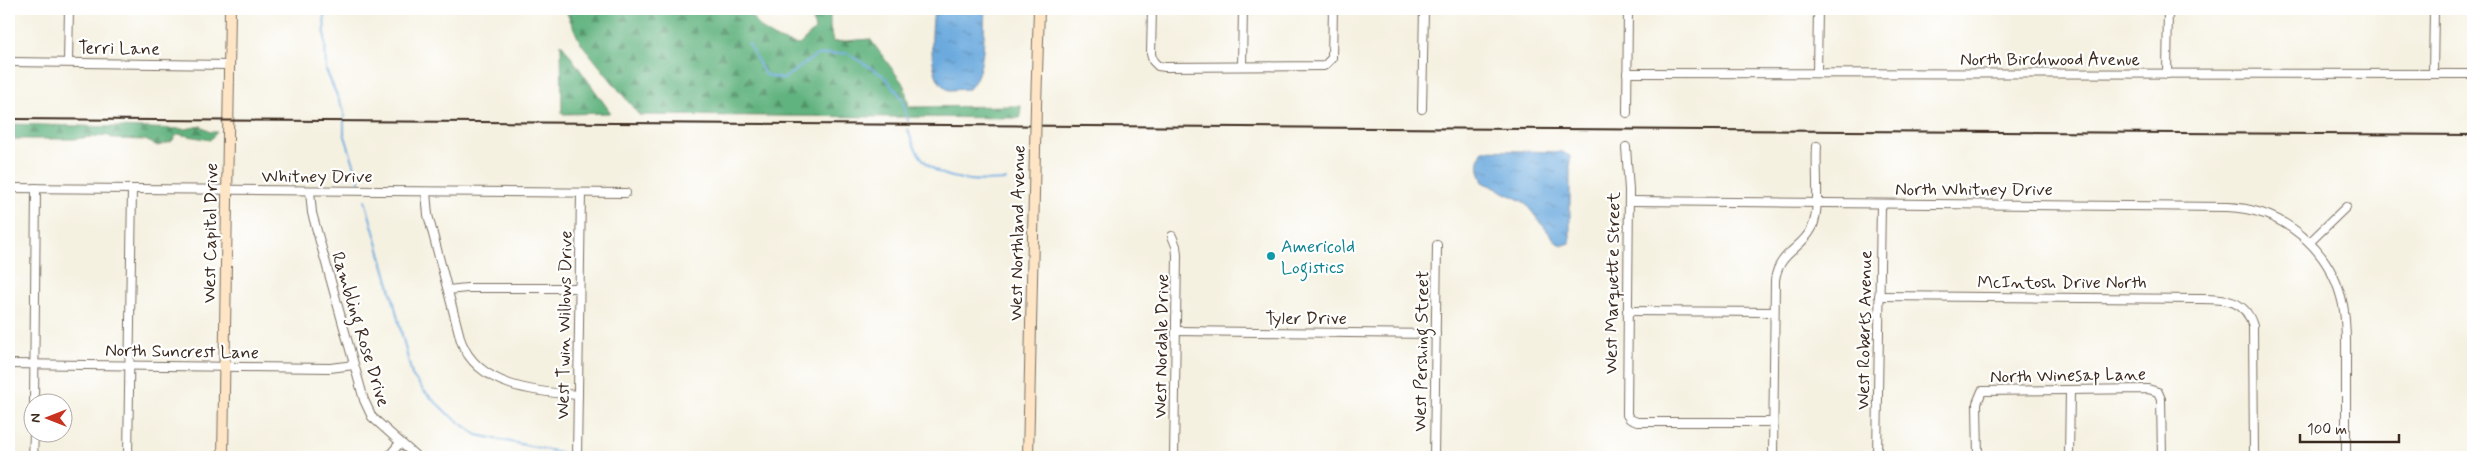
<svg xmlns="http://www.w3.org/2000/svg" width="2482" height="466" font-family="Mynerve,sans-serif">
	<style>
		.forest { fill: url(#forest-firs); stroke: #4e6e4e }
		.water { fill: url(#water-ripples); stroke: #546a7e }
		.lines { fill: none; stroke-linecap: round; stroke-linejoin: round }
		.stream { stroke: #6caade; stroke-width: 2 }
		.street-casing { stroke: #7c7062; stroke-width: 10 }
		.secondary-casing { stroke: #7c7062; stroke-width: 12 }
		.street { stroke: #fff; stroke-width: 8 }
		.secondary { stroke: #fee5c5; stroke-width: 10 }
		.rail { stroke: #3b2a1e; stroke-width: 2 }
		.secondary-bridge-casing { stroke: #7c7062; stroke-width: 12; stroke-linecap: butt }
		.secondary-bridge { stroke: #fee5c5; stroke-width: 10 }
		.culture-dot { fill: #0f9aa8; stroke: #fff; stroke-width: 2 }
		.labels { text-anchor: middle; stroke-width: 4.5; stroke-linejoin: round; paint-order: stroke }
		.street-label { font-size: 18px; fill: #3b2a1e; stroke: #fff }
		.culture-label { font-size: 18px; fill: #0d838f; stroke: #fff; text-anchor: start }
	</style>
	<defs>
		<pattern id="forest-firs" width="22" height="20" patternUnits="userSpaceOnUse" patternTransform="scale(1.25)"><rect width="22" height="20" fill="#60b27e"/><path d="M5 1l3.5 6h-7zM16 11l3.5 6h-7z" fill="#509167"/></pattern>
		<pattern id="water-ripples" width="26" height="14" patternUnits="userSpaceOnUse" patternTransform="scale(1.25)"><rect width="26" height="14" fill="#6caade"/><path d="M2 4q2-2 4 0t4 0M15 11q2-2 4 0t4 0" fill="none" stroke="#5a8bb3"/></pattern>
	</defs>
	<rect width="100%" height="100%" fill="#fff"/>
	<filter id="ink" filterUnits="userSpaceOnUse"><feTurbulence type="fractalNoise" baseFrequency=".02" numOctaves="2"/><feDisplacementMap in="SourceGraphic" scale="10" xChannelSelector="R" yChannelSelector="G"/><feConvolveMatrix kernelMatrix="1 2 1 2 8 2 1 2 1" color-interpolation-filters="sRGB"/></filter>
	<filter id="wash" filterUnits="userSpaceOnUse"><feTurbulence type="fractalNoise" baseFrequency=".0096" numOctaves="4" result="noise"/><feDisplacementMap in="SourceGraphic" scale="20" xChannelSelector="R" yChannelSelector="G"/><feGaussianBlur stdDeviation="1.12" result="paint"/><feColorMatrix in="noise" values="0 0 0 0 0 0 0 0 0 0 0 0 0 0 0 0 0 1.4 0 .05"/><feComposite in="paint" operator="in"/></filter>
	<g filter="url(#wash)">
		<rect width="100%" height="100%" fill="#f5f1e1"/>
		<g class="forest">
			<path d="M565,9h181c17,23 24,31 53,36l16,-15 -4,-21h19v18l3,15 37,-3 34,46 5,22 112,-1 -1,12 -381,-3 -59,-73z"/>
			<path d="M561,43l50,70 -49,1z"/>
			<path d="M9,124l176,5 16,-3 9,6h7l-7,8 -32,-6 -7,8 -13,4 -13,-6 -30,-1 -9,-4 -32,4h-65z"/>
		</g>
		<g class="water">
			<path d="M934,9h51c-2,25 2,60 -16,80l-20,1c-23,-9 -17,-61 -15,-81z"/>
			<path d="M1483,150l79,2 8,4v87l-6,2 -7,-2 -33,-41 -41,-20c-5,-12 -7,-19 0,-32z"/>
		</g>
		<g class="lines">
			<g class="stream">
				<path d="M324,9l2,61 18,42v21l16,50"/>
				<path d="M749,44l16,31 18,4 34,-24 30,-2 38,24 17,21 6,23"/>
				<path d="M908,129c13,51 53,54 98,51"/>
				<path d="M365,200l27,95 20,80 12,16 24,23 29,21 91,19"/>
			</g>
		</g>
	</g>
	<g filter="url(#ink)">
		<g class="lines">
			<g class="street-casing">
				<g id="street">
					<path d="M1152,9l-1,45 2,7 5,5 7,1 159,-1 8,-8 1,-49"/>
					<path d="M9,62l220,3"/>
					<path d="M68,62l1,-53"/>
					<path d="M1242,66l1,-57"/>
					<path d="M1627,73l846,1"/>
					<path d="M1817,73l1,-64"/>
					<path d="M2167,74l1,-65"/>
					<path d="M2433,74l1,-65"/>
					<path d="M1422,109l2,-100"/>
					<path d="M1627,113l1,-104"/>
					<path d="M1626,147l3,43 -2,225 3,4 7,3h136"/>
					<path d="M9,188l617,5"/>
					<path d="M310,191l2,22 52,187 8,17 45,40"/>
					<path d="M426,192l2,23 33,126c17,46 75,51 117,54"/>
					<path d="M1629,201l598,6c57,2 104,42 116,98 4,20 3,41 3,61 0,30 0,61 0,91"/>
					<path d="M1172,236l4,10 1,9 -3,202"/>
					<path d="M2310,242l36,-35"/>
					<path d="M448,290l19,-2h112"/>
					<path d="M1879,296l319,3c25,0 47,-1 55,27l1,131"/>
					<path d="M1627,311l147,1"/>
					<path d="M1176,331l260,3"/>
					<path d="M9,364l321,4 24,-3"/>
					<path d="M34,404l2,-216"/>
					<path d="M33,457l1,-23"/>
					<path d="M128,457l4,-268"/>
					<path d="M388,457l12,-14"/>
					<path d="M577,457l4,-264"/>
					<path d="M1434,457l3,-212"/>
					<path d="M1773,457l2,-177c4,-28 26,-30 37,-52 9,-20 3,-59 5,-82"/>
					<path d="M1877,457l4,-253"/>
					<path d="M1978,457l-1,-54 5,-12 166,-2 10,3 3,7 1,58"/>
					<path d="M2069,457l1,-66"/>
				</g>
			</g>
			<g class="secondary-casing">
				<g id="secondary">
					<path d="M1036,106l3,-97"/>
					<path d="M223,457l7,-448"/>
					<path d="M1028,457l7,-308"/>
				</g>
			</g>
			<use href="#street" class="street"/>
			<use href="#secondary" class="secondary"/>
			<path class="rail" d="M9,119l2464,16"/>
			<g class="secondary-bridge-casing">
				<path id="secondary-bridge" d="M1035,149l1,-43"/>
			</g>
			<use href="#secondary-bridge" class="secondary-bridge"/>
		</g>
	</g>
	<circle class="culture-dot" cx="1271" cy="256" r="5"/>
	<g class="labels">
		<g class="street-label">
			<text transform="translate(119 48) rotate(1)" y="6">Terri Lane</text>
			<text x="2050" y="65">North Birchwood Avenue</text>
			<text x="317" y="182">Whitney Drive</text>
			<text x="1974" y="195">North Whitney Drive</text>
			<text transform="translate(210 233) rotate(-89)" y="6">West Capitol Drive</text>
			<text transform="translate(1017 233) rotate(-89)" y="6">West Northland Avenue</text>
			<text x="2062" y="288">McIntosh Drive North</text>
			<text transform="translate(1612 283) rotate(-89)" y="6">West Marquette Street</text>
			<text x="1306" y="324">Tyler Drive</text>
			<text transform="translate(564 325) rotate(-89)" y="6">West Twin Willows Drive</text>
			<text transform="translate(361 329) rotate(73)" y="6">Rambling Rose Drive</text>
			<text transform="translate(1864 330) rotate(-89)" y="6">West Roberts Avenue</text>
			<text transform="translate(1161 346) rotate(-89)" y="6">West Nordale Drive</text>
			<text transform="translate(182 351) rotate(1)" y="6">North Suncrest Lane</text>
			<text transform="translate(1421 351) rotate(-89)" y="6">West Pershing Street</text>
			<text transform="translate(2068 375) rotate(-1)" y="6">North Winesap Lane</text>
		</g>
		<g class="culture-label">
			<text x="1281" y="252">Americold<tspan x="1281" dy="21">Logistics</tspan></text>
		</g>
	</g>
	<rect width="2482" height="466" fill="none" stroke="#fff" stroke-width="30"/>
	<g transform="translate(48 418) rotate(270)"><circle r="24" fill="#ffffff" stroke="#b1aaa5"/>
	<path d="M0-4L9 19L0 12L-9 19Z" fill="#c8321e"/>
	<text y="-8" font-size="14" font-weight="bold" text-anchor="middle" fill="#3b2a1e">N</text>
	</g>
	<path d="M2300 434v8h99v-8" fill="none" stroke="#3b2a1e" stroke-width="2.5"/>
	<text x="2307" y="434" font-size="15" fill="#3b2a1e" stroke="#ffffff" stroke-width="4" paint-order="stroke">100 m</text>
</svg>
